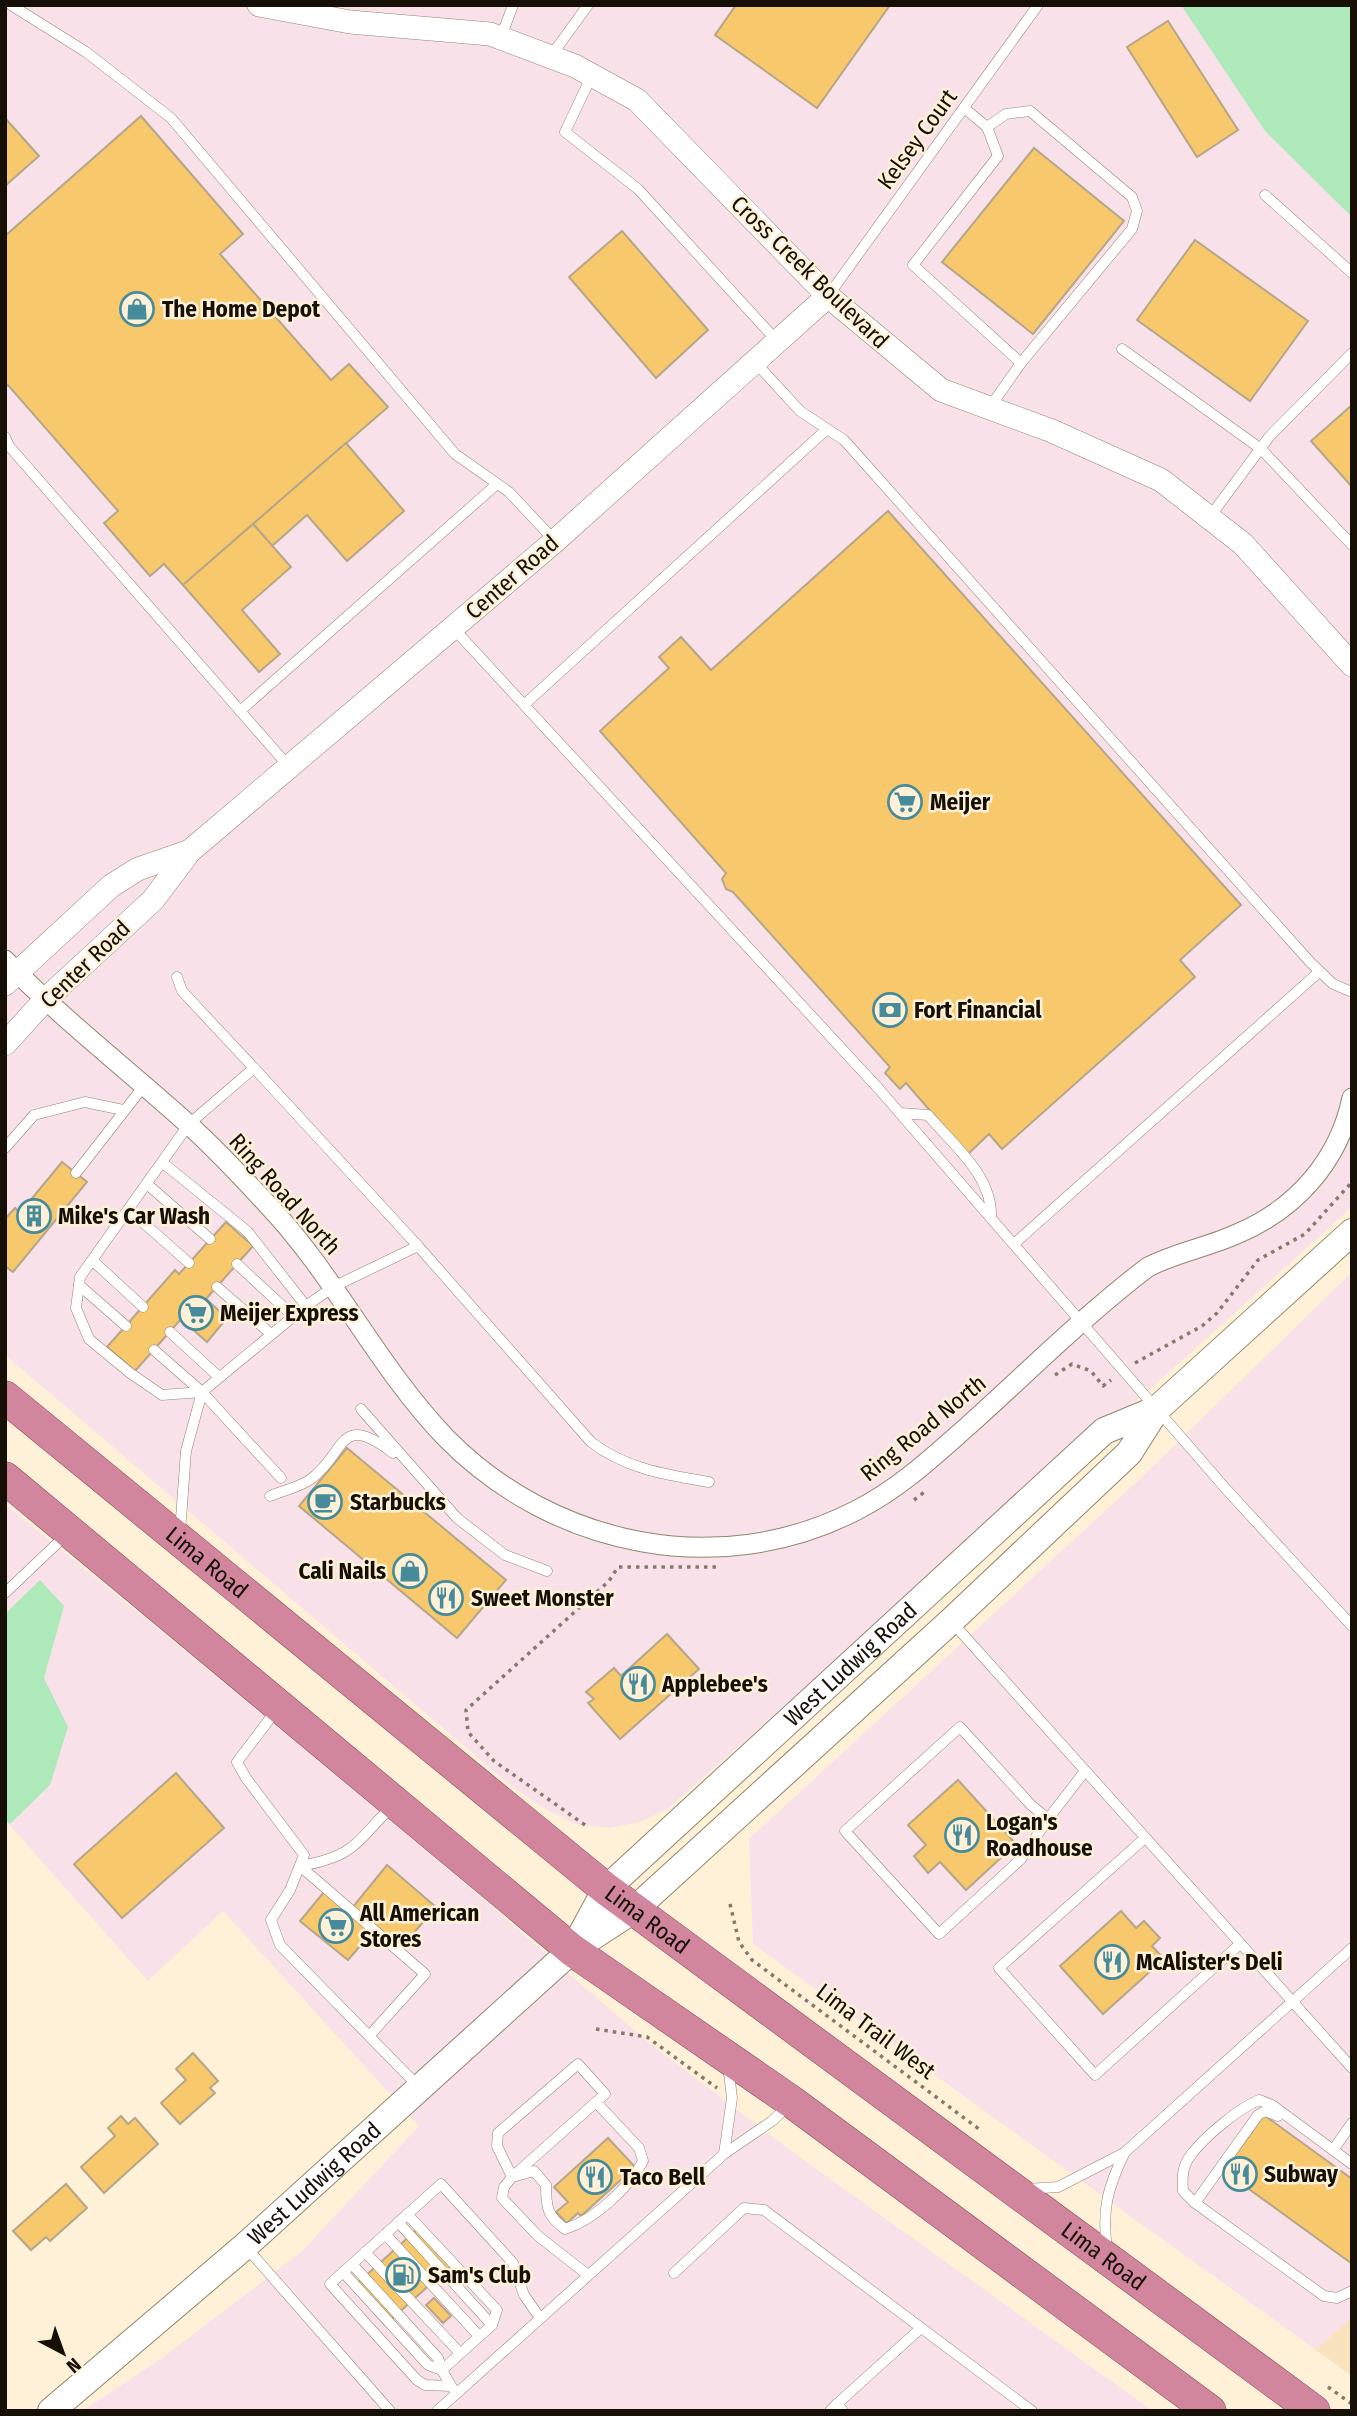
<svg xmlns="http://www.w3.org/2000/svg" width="1357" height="2416" font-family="'Fira Sans Condensed',sans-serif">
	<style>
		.commercial { fill: #f9e1ea }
		.built { fill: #f8e3be }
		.green { fill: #aeeab9 }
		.building { fill: #f7c96c; stroke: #b6a689; stroke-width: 2 }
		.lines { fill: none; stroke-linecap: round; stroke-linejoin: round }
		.service-casing { stroke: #948569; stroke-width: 11 }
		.minor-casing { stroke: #948569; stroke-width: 21 }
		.tertiary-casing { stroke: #948569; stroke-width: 24 }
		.secondary-casing { stroke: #948569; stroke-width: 28 }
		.trunk-casing { stroke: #884958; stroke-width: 33 }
		.path { stroke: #847b6a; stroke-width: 3.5; stroke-dasharray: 3.5 5; stroke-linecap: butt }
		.service { stroke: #fff; stroke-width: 10 }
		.minor { stroke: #fff; stroke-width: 19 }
		.tertiary { stroke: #fff; stroke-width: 23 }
		.secondary { stroke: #fff; stroke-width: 26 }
		.trunk { stroke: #d2869e; stroke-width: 32 }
		.labels { text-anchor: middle; stroke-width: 5; stroke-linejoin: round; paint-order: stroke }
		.street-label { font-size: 23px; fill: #150f05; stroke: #fef1d8 }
		.poi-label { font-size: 23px; font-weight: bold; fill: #150f05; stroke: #fef1d8; text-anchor: start }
	</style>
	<rect width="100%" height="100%" fill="#fef1d8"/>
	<g class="commercial">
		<path d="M5,5h1347v1202l-174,157 -512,446 -26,12 -31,6 -33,-4 -31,-15 -34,-23 -506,-431z"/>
		<path d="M1352,1272v1045l-36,33 -563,-406 -4,-105 394,-363z"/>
		<path d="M5,1504l379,310 264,228 138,105 367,264h-1071l83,-55 136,-104 118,-126 -196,-215 -75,70 -143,-161z"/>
	</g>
	<path class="built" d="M1352,2317v59l-36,-26z"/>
	<g class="green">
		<path d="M1181,5h171v212l-87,-86z"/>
		<path d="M40,1580l24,26 -20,72 24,49 -18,58 -40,39 -5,-4v-206z"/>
	</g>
	<g class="building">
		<path d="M736,5h154l-73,103 -102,-73z"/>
		<path d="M1168,21l70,109 -41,27 -70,-110z"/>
		<path d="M141,116l102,118 -23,20 111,126 18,-16 39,43 -205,178 -19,-21 -14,12 -46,-53 14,-12 -110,-126 -3,2v-151z"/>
		<path d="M5,118l34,38 -34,30z"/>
		<path d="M1034,148l90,73 -91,113 -91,-72z"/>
		<path d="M622,231l86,99 -52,48 -87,-101z"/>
		<path d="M1195,240l113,81 -58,80 -113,-81z"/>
		<path d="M1352,405v82l-41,-46z"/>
		<path d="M346,443l58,68 -57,50 -40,-46 -35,31 -19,-22z"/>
		<path d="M888,511l353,394 -61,55 15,17 -193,172 -13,-15 -21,20 -62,-71 -6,6 -15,-16 5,-6 -157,-175 -7,-3 -4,-10 4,-6 -126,-142 69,-63 -10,-11 22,-20 30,33z"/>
		<path d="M253,524l38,43 -49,43 38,44 -21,18 -76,-87z"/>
		<path d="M62,1162l25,20 -74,90 -8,-6v-47l10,-11 5,5z"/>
		<path d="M226,1222l27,24 -47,53 21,19 -20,24 -26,-23 -46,52 -28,-24 68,-77 4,4z"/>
		<path d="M347,1448l159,132 -49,58 -158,-132z"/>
		<path d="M667,1634l32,35 -79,70 -32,-36 6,-4 -8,-7 28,-24 7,8z"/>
		<path d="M176,1773l48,55 -102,90 -48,-54z"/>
		<path d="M958,1780l58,64 -50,46 -26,-28 -12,11 -14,-17 12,-11 -18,-20z"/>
		<path d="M387,1865l49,42 -36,42 -48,-41z"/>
		<path d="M324,1892l48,40 -24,28 -48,-39z"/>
		<path d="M1121,1911l15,17 8,-7 16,17 -8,8 12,13 -61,55 -43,-48z"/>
		<path d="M193,2053l25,28 -8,7 5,5 -35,31 -19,-21 25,-23 -10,-11z"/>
		<path d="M1264,2115l88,64 -1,84 -127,-92z"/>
		<path d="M121,2116l7,8 7,-6 23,26 -54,49 -23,-26 34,-31 -7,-8z"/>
		<path d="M608,2138l27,29 -54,49 -3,-3 -11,10 -11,-11 12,-10 -14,-15z"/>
		<path d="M66,2184l21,24 -37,33 -4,-4 -15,13 -18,-19z"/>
		<path d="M422,2225l33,37 -70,63 -33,-37z"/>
		<path d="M434,2298l17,18 -8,7 -17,-18z"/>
	</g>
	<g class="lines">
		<g class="service-casing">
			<g id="service">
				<path d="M11,5l75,47 85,66 284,336 54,38 45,48"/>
				<path d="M501,37l12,-32"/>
				<path d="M551,56l37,-51"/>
				<path d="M592,75l-27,57 73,57 139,152"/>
				<path d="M964,108l23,19 11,29 -85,109 108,98 -31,44"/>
				<path d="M987,127l19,-13 24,-3 102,86 5,14 -5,18 -111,134"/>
				<path d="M1265,195l87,78"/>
				<path d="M828,296l210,-291"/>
				<path d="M1122,349l139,100 91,96"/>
				<path d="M755,362l45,49 44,29 466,522 23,22 19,8"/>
				<path d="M5,437l4,9 281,322"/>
				<path d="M1209,518l60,-81 83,-84"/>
				<path d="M453,628l425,460 348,401 126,137"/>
				<path d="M525,704l302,-275"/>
				<path d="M240,711l257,-227"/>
				<path d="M177,977l5,14 72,77"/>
				<path d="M900,1113l28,2c25,30 64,60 63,101"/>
				<path d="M5,1148l29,-33 51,-13 38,8"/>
				<path d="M163,1163l84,68 59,75"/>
				<path d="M76,1173l67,-86"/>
				<path d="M147,1184l63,55"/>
				<path d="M129,1210l60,53"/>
				<path d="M1015,1243l304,-271"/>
				<path d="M93,1261l50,46"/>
				<path d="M237,1264l56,52"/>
				<path d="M79,1285l47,41"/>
				<path d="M217,1287l54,47"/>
				<path d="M170,1332l49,45"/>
				<path d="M154,1350l48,42 79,86"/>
				<path d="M202,1392l-40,3 -32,-22 -41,-34 -13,-31 4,-31 109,-153 65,-56 164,178"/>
				<path d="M361,1409l96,109 48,37 42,16"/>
				<path d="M270,1496c12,-5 30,-9 41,-17 35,-25 27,-69 82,-26"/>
				<path d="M180,1532l6,-81 16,-59 104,-86 27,-19 85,-41 173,196c35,27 76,33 118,40"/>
				<path d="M5,1593l61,-58"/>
				<path d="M951,1621l401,447"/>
				<path d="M278,1708l-41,54 9,16 58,77 -14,35 -19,30 9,25 139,142"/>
				<path d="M1048,1819l-27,40 -82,75 -94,-103 115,-104 71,78 17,14 37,-48"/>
				<path d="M1145,1838l-146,130 96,107 145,-131"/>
				<path d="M300,1866l125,108 -55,61"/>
				<path d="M300,1866c56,-10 55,-23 93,-61"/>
				<path d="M1352,2123l-19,27 -61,-45 -13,-5c-20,8 -55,37 -68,55 -9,11 -9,23 -8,36l12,12 129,93 13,2 15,-7"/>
				<path d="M1333,2150l19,14"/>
				<path d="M724,2154l8,-56 -4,-33"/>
				<path d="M516,2176l18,-5 12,14c0,22 1,31 19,44 29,-9 64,-41 78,-68l-4,-13 -43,-46"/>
				<path d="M512,2177l93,-83 -27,-30 -80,69 -1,13 15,31 -8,10 -2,11 36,38 50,39"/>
				<path d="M1026,2189l32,-2 66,-34 228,-205"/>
				<path d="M1195,2203l63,-88 7,-4 13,5"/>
				<path d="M407,2214l90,96 -5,15 -50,45 9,16"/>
				<path d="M398,2222l94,103"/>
				<path d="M385,2234l94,102"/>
				<path d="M245,2246l145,165"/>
				<path d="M1107,2250c-5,-40 0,-61 17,-96"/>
				<path d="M365,2252l95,101"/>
				<path d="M352,2264l86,94 4,12"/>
				<path d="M343,2272l85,93 14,5"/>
				<path d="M674,2273l70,-65 20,2 268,201"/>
				<path d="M457,2393l-6,-7 -26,-1 -8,-5 -87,-96 111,-100 72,79 11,32 16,23"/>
				<path d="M837,2404l84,-76"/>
				<path d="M437,2411l287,-257 48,-33 18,-17"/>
				<path d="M830,2411l7,-7 6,7"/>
			</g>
		</g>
		<g class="minor-casing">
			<path id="minor" d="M5,960c57,59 122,109 183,164 27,24 53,52 78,79 69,72 112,165 181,236 107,108 273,142 410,71 43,-22 77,-54 112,-85 59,-53 116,-110 179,-158 29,-15 61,-20 91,-34 58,-25 100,-73 113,-135"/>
		</g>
		<g class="tertiary-casing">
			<g id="tertiary">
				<path d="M259,5l91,17 140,12 85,32 62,34 191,196 113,94 111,41 109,49 82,64 109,121"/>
				<path d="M5,984l106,-98 27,-17 52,-18"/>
				<path d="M5,1044l40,-44 108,-100 37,-49 365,-310 273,-245"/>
			</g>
		</g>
		<g class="secondary-casing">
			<g id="secondary">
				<path id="s1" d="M575,1946l31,-57 498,-458 53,-22"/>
				<path id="s2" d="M51,2411l194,-165 327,-296 63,-41 316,-288 178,-168 28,-44 195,-177"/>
			</g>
		</g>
		<g class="trunk-casing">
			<g id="trunk">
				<path id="s3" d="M5,1397l601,492 708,522"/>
				<path d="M5,1478l567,472 220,152 418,309"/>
			</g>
		</g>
		<g class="path">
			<path d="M1135,1363l67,-37 15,-13 41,-53 47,-26 47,-52"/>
			<path d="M1055,1375l17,-11 19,7 12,15 8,-6"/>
			<path d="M914,1500l13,-10"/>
			<path d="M585,1825l-91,-64 -26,-29 -2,-22 143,-129 9,-14h102"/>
			<path d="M730,1904l9,38 13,18 227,169"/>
			<path d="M596,2029l51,8 70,51"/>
			<path d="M1328,2387l24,17"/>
		</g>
		<use href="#service" class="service"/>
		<use href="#minor" class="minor"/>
		<use href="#tertiary" class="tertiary"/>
		<use href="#secondary" class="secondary"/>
		<use href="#trunk" class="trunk"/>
	</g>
	<defs>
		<g id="shop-ring" transform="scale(1.75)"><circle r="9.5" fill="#fef1d8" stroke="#478b9a" stroke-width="1.5"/><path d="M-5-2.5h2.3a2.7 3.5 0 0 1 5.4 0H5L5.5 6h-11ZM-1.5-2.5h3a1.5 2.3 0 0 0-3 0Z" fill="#478b9a"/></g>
		<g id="supermarket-ring" transform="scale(1.75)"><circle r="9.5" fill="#fef1d8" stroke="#478b9a" stroke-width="1.5"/><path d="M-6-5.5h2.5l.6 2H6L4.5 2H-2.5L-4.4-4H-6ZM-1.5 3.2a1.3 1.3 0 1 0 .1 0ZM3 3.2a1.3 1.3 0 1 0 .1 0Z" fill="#478b9a"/></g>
		<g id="bank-ring" transform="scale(1.75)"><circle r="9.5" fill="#fef1d8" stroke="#478b9a" stroke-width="1.5"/><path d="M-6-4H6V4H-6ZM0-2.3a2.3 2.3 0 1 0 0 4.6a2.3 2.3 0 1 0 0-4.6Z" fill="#478b9a"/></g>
		<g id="building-ring" transform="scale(1.75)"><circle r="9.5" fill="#fef1d8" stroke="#478b9a" stroke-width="1.5"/><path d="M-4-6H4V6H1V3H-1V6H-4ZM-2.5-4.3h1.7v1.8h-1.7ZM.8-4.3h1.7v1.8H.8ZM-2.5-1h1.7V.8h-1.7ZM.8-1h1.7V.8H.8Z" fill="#478b9a"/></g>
		<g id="cafe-ring" transform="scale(1.75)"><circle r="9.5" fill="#fef1d8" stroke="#478b9a" stroke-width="1.5"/><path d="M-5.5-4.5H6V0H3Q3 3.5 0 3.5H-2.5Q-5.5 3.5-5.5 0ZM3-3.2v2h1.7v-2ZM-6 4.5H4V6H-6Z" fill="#478b9a"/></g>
		<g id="restaurant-ring" transform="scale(1.75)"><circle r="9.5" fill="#fef1d8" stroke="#478b9a" stroke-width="1.5"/><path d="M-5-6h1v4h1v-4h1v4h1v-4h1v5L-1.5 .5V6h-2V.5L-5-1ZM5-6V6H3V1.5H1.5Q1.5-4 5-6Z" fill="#478b9a"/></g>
		<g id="fuel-ring" transform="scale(1.75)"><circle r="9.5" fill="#fef1d8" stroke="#478b9a" stroke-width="1.5"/><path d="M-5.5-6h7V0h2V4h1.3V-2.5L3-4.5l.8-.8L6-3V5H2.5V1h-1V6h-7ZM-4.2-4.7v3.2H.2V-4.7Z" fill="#478b9a"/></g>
	</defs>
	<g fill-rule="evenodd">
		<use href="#shop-ring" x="137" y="309"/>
		<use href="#supermarket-ring" x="905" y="802"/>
		<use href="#bank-ring" x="890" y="1010"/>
		<use href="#building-ring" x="34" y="1216"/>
		<use href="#supermarket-ring" x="196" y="1313"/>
		<use href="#cafe-ring" x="325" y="1502"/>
		<use href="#shop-ring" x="410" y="1571"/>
		<use href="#restaurant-ring" x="446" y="1598"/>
		<use href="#restaurant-ring" x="638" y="1684"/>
		<use href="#restaurant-ring" x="962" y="1835"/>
		<use href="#supermarket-ring" x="336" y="1926"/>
		<use href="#restaurant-ring" x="1112" y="1962"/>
		<use href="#restaurant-ring" x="1240" y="2174"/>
		<use href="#restaurant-ring" x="595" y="2177"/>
		<use href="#fuel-ring" x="403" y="2275"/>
	</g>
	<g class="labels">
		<g class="street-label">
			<text transform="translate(917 139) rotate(-54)" y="8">Kelsey Court</text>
			<text transform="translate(810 272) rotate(44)" y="8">Cross Creek Boulevard</text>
			<text transform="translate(512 577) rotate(-41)" y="8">Center Road</text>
			<text transform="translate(85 964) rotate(-44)" y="8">Center Road</text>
			<text transform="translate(285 1194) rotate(48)" y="8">Ring Road North</text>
			<text transform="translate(923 1428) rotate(-39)" y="8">Ring Road North</text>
			<text dy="8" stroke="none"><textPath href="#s3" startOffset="261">Lima Road</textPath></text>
			<text dy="8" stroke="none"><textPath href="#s1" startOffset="397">West Ludwig Road</textPath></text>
			<text dy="8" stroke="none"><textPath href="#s3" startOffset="828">Lima Road</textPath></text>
			<text transform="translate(876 2031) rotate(37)" y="8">Lima Trail West</text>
			<text dy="8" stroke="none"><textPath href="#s2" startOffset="348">West Ludwig Road</textPath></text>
			<text dy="8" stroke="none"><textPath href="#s3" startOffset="1395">Lima Road</textPath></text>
		</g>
		<g class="poi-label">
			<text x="162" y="317">The Home Depot</text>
			<text x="930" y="810">Meijer</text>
			<text x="914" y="1018">Fort Financial</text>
			<text x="58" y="1224">Mike's Car Wash</text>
			<text x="220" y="1321">Meijer Express</text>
			<text x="350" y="1510">Starbucks</text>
			<text x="386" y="1579" text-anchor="end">Cali Nails</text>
			<text x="471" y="1606">Sweet Monster</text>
			<text x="662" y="1692">Applebee's</text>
			<text x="986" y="1830">Logan's<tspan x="986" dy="26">Roadhouse</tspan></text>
			<text x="360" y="1921">All American<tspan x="360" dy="26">Stores</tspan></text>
			<text x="1136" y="1970">McAlister's Deli</text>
			<text x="1264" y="2182">Subway</text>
			<text x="620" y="2185">Taco Bell</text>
			<text x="428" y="2283">Sam's Club</text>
		</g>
	</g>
	<rect width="1357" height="2416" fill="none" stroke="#150f05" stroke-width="14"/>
	<g transform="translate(63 2353) rotate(139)" stroke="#fef1d8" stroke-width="5" paint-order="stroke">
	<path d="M0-5L12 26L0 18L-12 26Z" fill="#150f05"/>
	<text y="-10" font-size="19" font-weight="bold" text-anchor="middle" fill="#150f05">N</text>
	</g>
</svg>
